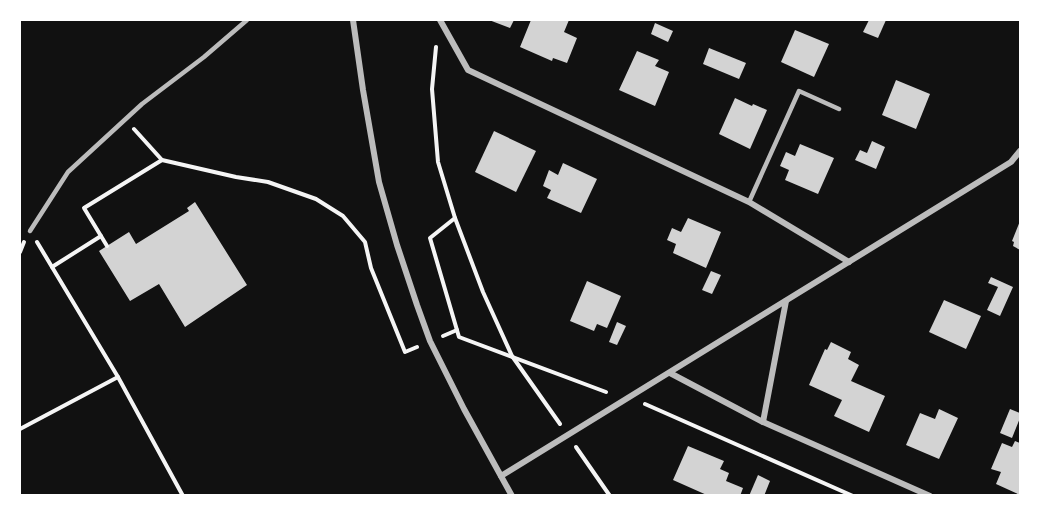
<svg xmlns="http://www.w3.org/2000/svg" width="1040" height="515" font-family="Arial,sans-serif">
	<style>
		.building { fill: #d3d3d3 }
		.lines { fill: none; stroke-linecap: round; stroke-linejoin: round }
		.path { stroke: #f5f5f5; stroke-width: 4 }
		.service { stroke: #bcbcbc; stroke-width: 4.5 }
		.minor { stroke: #bcbcbc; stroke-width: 6 }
	</style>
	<rect width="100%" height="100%" fill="#111"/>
	<g class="building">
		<path d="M489,20h25l-4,8z"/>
		<path d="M531,20h38l-5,12 13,6 -10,25 -14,-5 -1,3 -32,-14z"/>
		<path d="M869,20h17l-8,18 -15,-6z"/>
		<path d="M655,23l18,8 -5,11 -17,-8z"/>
		<path d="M795,30l34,14 -15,33 -33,-15z"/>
		<path d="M709,48l37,15 -7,16 -36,-15z"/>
		<path d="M637,51l22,9 -4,6 14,6 -14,34 -36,-16z"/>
		<path d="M896,80l34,14 -14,35 -34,-14z"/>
		<path d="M735,98l17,8 1,-2 14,6 -17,39 -31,-15z"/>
		<path d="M494,131l42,20 -20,41 -41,-20z"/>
		<path d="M872,141l13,6 -9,22 -21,-9 5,-10 7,3z"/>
		<path d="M800,144l34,14 -16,36 -33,-14 4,-10 -9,-4 6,-14 9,4z"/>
		<path d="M563,163l34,16 -16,34 -34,-15 4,-8 -8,-4 6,-16 9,5z"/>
		<path d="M195,202l52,83 -62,42 -26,-43 -29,17 -31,-50 30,-19 7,12 53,-33 -2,-3z"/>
		<path d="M688,218l33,14 -15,36 -33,-15 3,-9 -9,-4 5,-12 9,4z"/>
		<path d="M1020,221v29l-7,-4 1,-4 -2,-1z"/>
		<path d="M711,271l10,4 -9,19 -10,-4z"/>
		<path d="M991,277l22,10 -13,29 -13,-6 11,-23 -10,-4z"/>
		<path d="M587,281l34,15 -14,32 -10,-4 -3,7 -24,-10z"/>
		<path d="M944,300l37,16 -15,33 -37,-17z"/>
		<path d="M617,322l9,4 -9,19 -8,-3z"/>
		<path d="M831,342l20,10 -3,7 11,6 -8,16 34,15 -16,36 -35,-16 8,-16 -33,-15 16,-36 2,1z"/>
		<path d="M939,409l19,9 -19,41 -33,-14 14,-32 15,6z"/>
		<path d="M1010,409l10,4v5l-8,20 -12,-5z"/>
		<path d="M1015,441l5,2v52l-24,-11 5,-12 -10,-3 11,-26 10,4z"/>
		<path d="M688,446l36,15 -4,8 9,4 -3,8 17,7 -3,8h-31l-36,-16z"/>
		<path d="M758,475l12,6 -6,15h-15z"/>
	</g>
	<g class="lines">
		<g class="path">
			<path d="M436,47l-4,42 6,73 17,56 28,74 29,64 48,68"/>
			<path d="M134,129l28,31 74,17 32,5 48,17 27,17 22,26 6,26 34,84 12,-5"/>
			<path d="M455,218l-25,20 29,99 147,55"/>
			<path d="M37,242l81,135 65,119"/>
			<path d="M107,246l-23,-38 78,-48"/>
			<path d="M20,252l4,-10"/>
			<path d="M52,267l49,-31"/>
			<path d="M443,336l14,-6"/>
			<path d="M645,404l208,92"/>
			<path d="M20,429l98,-52"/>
			<path d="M576,447l34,49"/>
		</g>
		<g class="service">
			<path d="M749,202l50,-111 40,18"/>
			<path d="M30,231l38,-59 74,-68 62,-47 43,-37"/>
		</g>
		<g class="minor">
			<path d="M353,20l10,70 16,92 18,63 20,60 13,36 34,68 48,87"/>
			<path d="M440,20l28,50 281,132 100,60"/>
			<path d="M670,373l93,49 167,74"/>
			<path d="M763,422l23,-121"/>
			<path d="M501,476l510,-314 9,-11"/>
		</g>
	</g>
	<rect width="1040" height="515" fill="none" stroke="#ffffff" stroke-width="42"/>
</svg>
